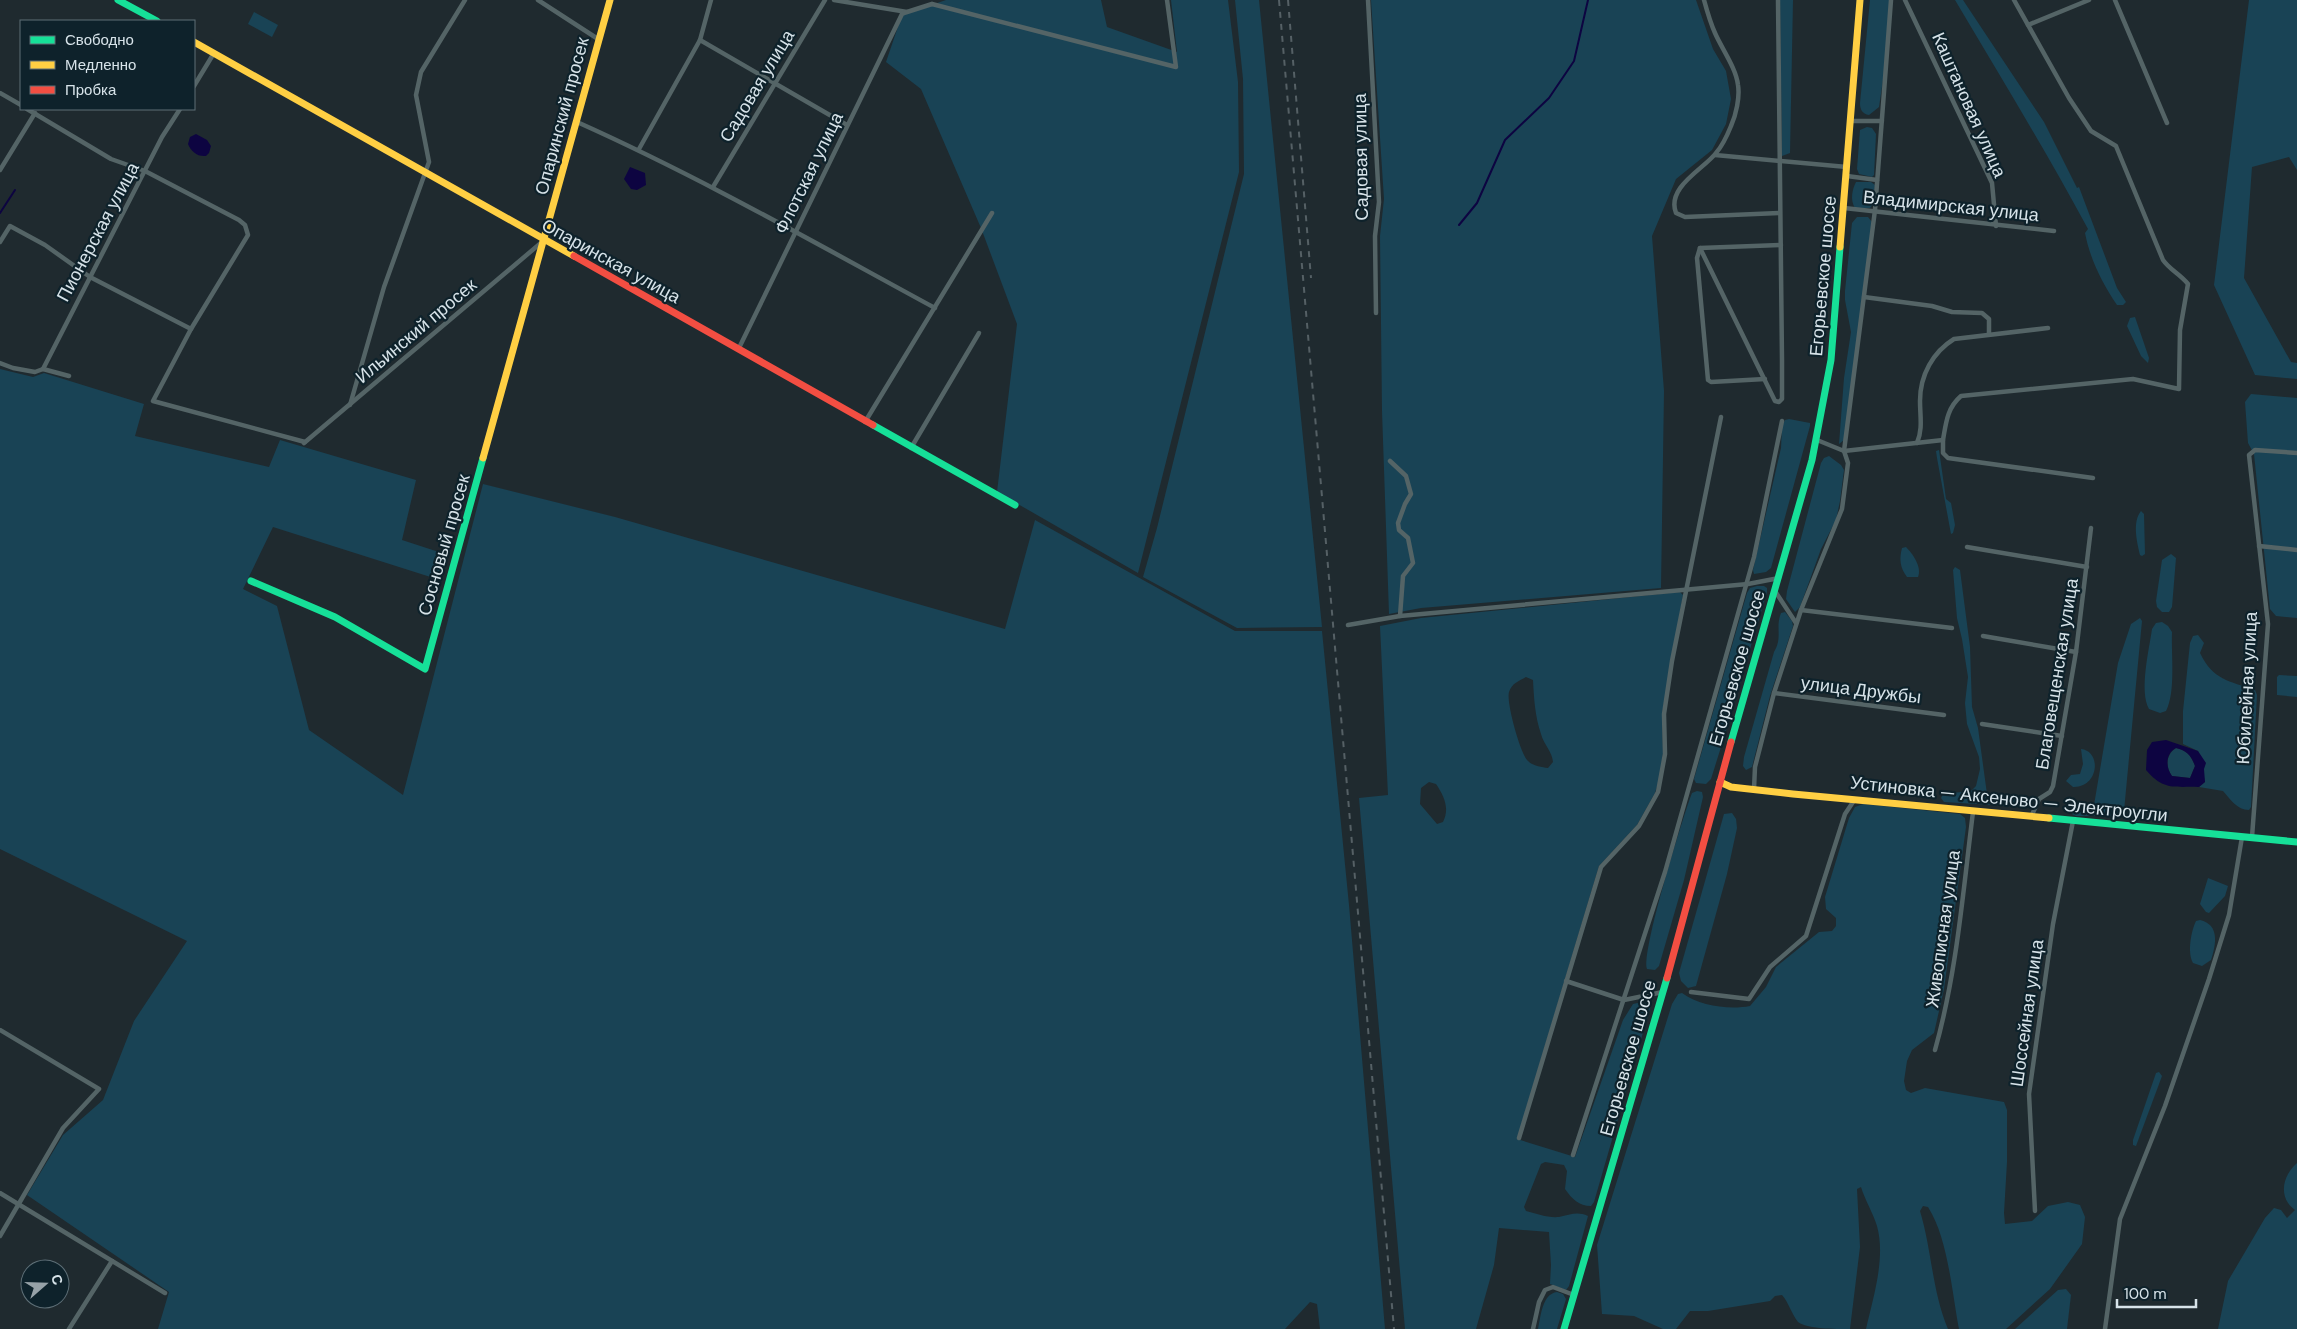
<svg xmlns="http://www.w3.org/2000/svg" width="2297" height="1329" font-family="'DM Sans',sans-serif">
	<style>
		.green { fill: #194355; fill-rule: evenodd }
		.water { fill: #0d0441; fill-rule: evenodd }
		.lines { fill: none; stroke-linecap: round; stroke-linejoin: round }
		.stream { stroke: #0d0441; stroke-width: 2 }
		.street { stroke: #546466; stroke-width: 4.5 }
		.fast { stroke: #16e098; stroke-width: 7 }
		.slow { stroke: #ffcf43; stroke-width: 7 }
		.jam { stroke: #f24e42; stroke-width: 7 }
		.rail { stroke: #556065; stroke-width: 2; stroke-dasharray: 6 6; stroke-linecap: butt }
		.labels { text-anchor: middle; stroke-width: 4.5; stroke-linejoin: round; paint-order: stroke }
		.street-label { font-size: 18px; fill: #d7e3e9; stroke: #0e222b }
	</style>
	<rect width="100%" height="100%" fill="#1f2a2f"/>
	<g class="green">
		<path d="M946,0h155l6,27 70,25 -6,-52h57l10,82 1,90 -101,401 -141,-81 20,-168 -36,-96 -60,-139 -35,-27 16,-47z"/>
		<path d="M1235,0h24l63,627 -85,1 -94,-51 14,-49 87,-354 -1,-95z"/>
		<path d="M1371,0h325l17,49 13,22 5,28 -5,25 -14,26 -36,29 -24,57 12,155 -3,197 -240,20 -32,6 -7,-203 -2,-175 4,-37z"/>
		<path d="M1780,0h13l-3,153 -8,3z"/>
		<path d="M1870,0h20l-3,53 -8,54 -10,8c-7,-1 -9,-6 -9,-12z"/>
		<path d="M1955,0h8l81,122 33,66 2,-1 38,101 9,14 -3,3h-6c-15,-22 -27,-46 -32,-72l3,-4c-42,-78 -88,-153 -133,-229z"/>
		<path d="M2249,0h48v170l-8,-13 -37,10 -8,111 47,84 6,1v16l-42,-4 -41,-90z"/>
		<path d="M254,12l24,13 -6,12 -24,-13z"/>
		<path d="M1867,127l5,1 4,6 -2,41 -2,2 -13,-3 -2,-5 3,-39z"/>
		<path d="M1856,182h15l4,3 -2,19 -3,4h-15c-5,-8 -3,-18 1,-26z"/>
		<path d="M1857,217h11l4,5 -28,218 -5,4 5,-66 7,-46 -6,-32v-9l7,-68z"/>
		<path d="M2135,317l14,41 -1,5 -7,-7 -14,-30 3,-8z"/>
		<path d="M0,369l33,8 11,-4 100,31 -9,32 134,31 11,-27 136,40 -14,60 46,15 -8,25 -167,-53 -30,62 34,17 32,124 94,65 80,-311 132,33 390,112 30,-109 200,111h87l27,274 36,424h-65l-3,-25 -7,-2 -25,27h-1127l11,-37 -142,-97 36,-60 40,-35 31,-79 53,-80 -187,-92z"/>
		<path d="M2251,394l46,4v220l-21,-2 -6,-7 -16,-155 -6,-11 -3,-41z"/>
		<path d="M1789,419l21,4v3l-39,142 -5,4 -12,2 -1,-4 28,-122 1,-22 3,-6z"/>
		<path d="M1939,450l7,49 5,4 4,22 -2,8 -2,1 -14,-76 -1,-7z"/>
		<path d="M1829,456l12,9 3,5 -4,31 -4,19 -15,29 -21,58 -5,5 -9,-13 1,-8 34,-128 3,-5z"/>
		<path d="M2141,511l3,3 1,40 -3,2 -2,-1c-3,-13 -8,-33 1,-44z"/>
		<path d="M1906,547c7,7 16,20 12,30h-11c-7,-9 -8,-18 -5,-29z"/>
		<path d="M2171,554l5,4 -4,49 -3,5h-7l-5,-5 -1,-6 6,-41z"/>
		<path d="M1955,567l5,3 10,77 2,60 6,21 9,66 37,4 4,4 -2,5 -82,-5 -3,-4 2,-4 28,-3 5,-5 4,-17 -1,-12 -12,-33 -2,-21 3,-26 -6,-38 -5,-21 -4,-48z"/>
		<path d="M1757,586h7l3,2v4l-46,155 -10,32 -5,5 -10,-1 -2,-4 53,-186 3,-5z"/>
		<path d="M1680,592l3,3 -21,119 1,39 -3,24 -5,16 -18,32 -38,41 -82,273 58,18 48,-137 10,-16 9,-2 9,3 -57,197 -3,4c-12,0 -19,-7 -26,-17l2,-18 -3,-6 -19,-3 -4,2 -17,43 2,4c11,3 22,7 33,6 11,-2 18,-6 29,-1l-19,70 -3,4 -16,-6 1,-19 -2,-33 -50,-4 -5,37 -18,64h-71l-46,-531 29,-3 -8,-169 41,-8zM1526,677l7,3c1,19 2,36 8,54 3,11 11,17 12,28l-5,6c-7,-1 -16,-2 -21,-8 -7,-8 -21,-58 -18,-68 3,-9 10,-11 17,-15zM1429,782l7,2c8,12 14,24 7,38l-6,2 -17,-20 1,-16z"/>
		<path d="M1785,612l7,9 1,5 -23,70 -18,71 -6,3 -3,-4 1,-9 30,-105c9,-15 1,-24 7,-39z"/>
		<path d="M2140,618l2,3 -18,190 -9,5h-39l-4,-2 2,-7 20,-2 24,-142 13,-39z"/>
		<path d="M2162,622l6,4 4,6c-1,22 4,60 -6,79l-6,2 -11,-4c-10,-18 0,-59 3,-80l4,-6z"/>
		<path d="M2198,635l6,8 -4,10c13,27 29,28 55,37l2,5 -6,112 -2,3c-12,0 -19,-11 -26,-19l-24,-4 6,-5 -7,-31 -15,-7v-33l7,-68 3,-7z"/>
		<path d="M2279,675l18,1v21l-20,-2v-18z"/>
		<path d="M2176,748c11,3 15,7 19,18l-5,12 -18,-2c-7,-9 -6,-22 4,-28z"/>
		<path d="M2081,749c21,2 18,39 -8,38l-7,-6 5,-6 9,-1 3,-10z"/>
		<path d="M1697,791l5,1 1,5 -19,83 -25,86 -4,4 -8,-1c-7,-14 36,-153 45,-176z"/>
		<path d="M1863,804l97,10 5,4 1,9 -22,162 -10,44 -22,17 -5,11 -3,20 2,9 5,3 14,-5 79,14 3,8v52l-3,51 1,11 27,-3 16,-15 20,-4 12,3 5,12 -3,27 -32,45 -44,40h-47c-7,-36 -11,-91 -31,-122l-5,-1 -3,5c12,40 12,80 28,118h-82c7,-31 20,-71 11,-103 -4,-13 -12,-26 -16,-39l-4,2 3,58 -10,82c-15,0 -43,0 -52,-7 -7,-9 -9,-19 -16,-27l-7,1 -5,5 -62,10h-18l-14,18h-13l-29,-13 -32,-2 -5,-69 75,-241 6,-10 4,-1c18,13 47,17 68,13l16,-19 10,-20 43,-35 13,-1 4,-5v-8l-10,-9 -1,-12 24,-79 6,-11z"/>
		<path d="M1732,813l4,6 1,9 -10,46 -31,112 -8,2 -7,-7 -2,-8 45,-159z"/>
		<path d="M2208,878l20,8 -3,10 -16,17 -3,-1 -6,-8z"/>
		<path d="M2200,920c20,5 16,24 11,40l-9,6 -9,-3c-6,-10 -2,-32 3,-42z"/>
		<path d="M2159,1072l3,4 -26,70 -3,-1v-5l23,-67z"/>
		<path d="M2297,1163v166h-79l10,-48 37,-63 9,-10 7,2 6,8 8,-8c-17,-12 -13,-34 2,-47z"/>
		<path d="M2066,1289l5,6 -4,34h-52l43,-39z"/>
		<path d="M1557,1292l6,2 3,5 -9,30h-19c3,-13 4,-35 19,-37z"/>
	</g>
	<g class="water">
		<path d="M196,134l11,6 4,6 -2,7 -3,3c-9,1 -15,-5 -18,-12l2,-7z"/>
		<path d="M630,167l15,6 1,12 -9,5 -6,-1 -7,-10z"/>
		<path d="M2166,740l32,11 8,12 -2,6 1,13 -6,5c-25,-1 -35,4 -53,-17l1,-20 5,-8zM2176,748c11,3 15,7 19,18l-5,12 -18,-2c-7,-9 -6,-23 4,-28z"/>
	</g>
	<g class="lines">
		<g class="stream">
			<path d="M0,213l15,-23"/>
			<path d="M1459,225l18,-22 28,-63 44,-42 25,-37 14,-61"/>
		</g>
		<g class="street">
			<path d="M538,0l60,39"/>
			<path d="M834,0l73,12 25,-8"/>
			<path d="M1368,0l11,202 -4,34 1,77"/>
			<path d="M1704,0c3,11 6,22 11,33 7,16 21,35 23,52 2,12 -2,30 -7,41 -4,10 -8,19 -15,27 -12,16 -50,34 -40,60l9,4 94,-4"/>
			<path d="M1905,0l87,183 4,43"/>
			<path d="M2115,0l52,123"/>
			<path d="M932,4l244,63 -9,-67"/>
			<path d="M2028,25l61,-25"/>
			<path d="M700,40l147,85"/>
			<path d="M194,86l20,-33"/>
			<path d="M0,93l21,12"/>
			<path d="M27,109l84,50 34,12 94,49 6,5 3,10 -57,94 -38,72 152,41"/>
			<path d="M1850,121h32"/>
			<path d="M577,122c123,55 240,122 358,186"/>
			<path d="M639,149l61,-109 11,-40"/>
			<path d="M1715,155l132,12"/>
			<path d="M0,170l35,-57"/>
			<path d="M1847,176l30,4"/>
			<path d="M713,187l112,-187"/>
			<path d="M1844,208c70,7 140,16 210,23"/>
			<path d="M0,242l10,-16 35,19 45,32 101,52"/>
			<path d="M1700,248l75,153 4,1 3,-3v-39l-4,-360"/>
			<path d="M1864,297l68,9 20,6 30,1 7,6v14"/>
			<path d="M739,348l163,-334 5,-2"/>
			<path d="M0,363l13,5 22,4 8,-3 26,7"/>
			<path d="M43,369l119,-232 18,-28"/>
			<path d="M1765,379l-54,3 -3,-2 -11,-122 3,-10 81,-3"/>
			<path d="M350,405l34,-118 45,-125 -13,-67 5,-23 44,-72"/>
			<path d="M865,422l127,-209"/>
			<path d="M1817,440l27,11 99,-11c3,-17 4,-32 18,-44l172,-17 46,10 1,-59 8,-46c-8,-10 -18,-14 -25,-24l-45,-109 -2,-5 -25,-15 -22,-33 -55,-98"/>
			<path d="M1943,440v13l5,5 145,20"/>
			<path d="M304,443l238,-201"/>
			<path d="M1917,443c6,-14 3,-27 3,-42 0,-26 13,-49 34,-62l94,-11"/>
			<path d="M911,448l68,-115"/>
			<path d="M1390,461l16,15 5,18 -6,10 -7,19 1,7 9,8 5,25 -10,13 -3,40"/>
			<path d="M2259,546l38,4"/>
			<path d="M1967,547l120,20"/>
			<path d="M1775,591l21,32"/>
			<path d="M1801,610l151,18"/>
			<path d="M1348,625l52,-9 348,-32 31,-6"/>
			<path d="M1983,636l93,16"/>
			<path d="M1774,693l170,22"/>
			<path d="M1982,724l80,12"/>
			<path d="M1754,789l1,-22 19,-74 27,-83 41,-101 6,-46 -4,-12 31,-241 16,-210"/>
			<path d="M2031,817l8,-18 11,-7 3,-6 23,-134 15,-124"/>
			<path d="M2252,837l16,-213 -19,-169 6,-5 42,3"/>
			<path d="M1566,981l58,19 39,-8"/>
			<path d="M1691,992l58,7 21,-32 36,-31 39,-122 10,-15"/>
			<path d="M0,1030l99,59 -36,39 -63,108"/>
			<path d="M1935,1050c22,-78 28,-159 38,-238"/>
			<path d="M1519,1138l82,-271 38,-41 19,-34 7,-38 -1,-40 8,-53 49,-244"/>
			<path d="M1573,1155l92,-283 89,-315 28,-136"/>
			<path d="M0,1193l165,100"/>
			<path d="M2035,1211l-6,-117 24,-170 20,-103"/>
			<path d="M69,1329l43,-68"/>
			<path d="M1533,1329l6,-27 6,-12 8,-3 21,8"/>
			<path d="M2105,1329l15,-110 45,-113 44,-127 20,-64 13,-78"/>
		</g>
		<g class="fast">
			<path d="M118,0l39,21"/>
			<path d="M873,425l142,80"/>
			<path d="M251,581l84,36 90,52 58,-211"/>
			<path d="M1731,742l81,-282 19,-100 9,-113"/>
			<path d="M2049,818l248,24"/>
			<path d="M1564,1329l103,-351"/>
		</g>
		<g class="slow">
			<path d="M194,42l380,214"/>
			<path d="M1840,247l20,-247"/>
			<path d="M483,458l127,-458"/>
			<path d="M1720,782l11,5 62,7 256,24"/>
		</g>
		<g class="jam">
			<path d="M574,256l299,169"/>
			<path d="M1667,978l64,-236"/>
		</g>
		<g class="rail">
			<path d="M1279,0l115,1329"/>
			<path d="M1288,0l23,278"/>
		</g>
	</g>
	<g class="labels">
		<g class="street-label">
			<text transform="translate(757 86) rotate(-59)" y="6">Садовая улица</text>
			<text transform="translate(1969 105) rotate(66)" y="6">Каштановая улица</text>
			<text transform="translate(562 116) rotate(-75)" y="6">Опаринский просек</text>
			<text transform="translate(1361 157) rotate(-91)" y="6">Садовая улица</text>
			<text transform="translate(809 173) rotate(-64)" y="6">Флотская улица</text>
			<text transform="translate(1951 206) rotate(6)" y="6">Владимирская улица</text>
			<text transform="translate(98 232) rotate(-62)" y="6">Пионерская улица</text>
			<text transform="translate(611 261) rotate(29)" y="6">Опаринская улица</text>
			<text transform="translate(1823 276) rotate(-85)" y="6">Егорьевское шоссе</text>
			<text transform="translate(416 331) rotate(-40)" y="6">Ильинский просек</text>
			<text transform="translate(444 545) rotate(-74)" y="6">Сосновый просек</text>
			<text transform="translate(1737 668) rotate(-74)" y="6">Егорьевское шоссе</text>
			<text transform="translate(2057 674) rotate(-81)" y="6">Благовещенская улица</text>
			<text transform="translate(2247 688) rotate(-87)" y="6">Юбилейная улица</text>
			<text transform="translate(1861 690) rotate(7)" y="6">улица Дружбы</text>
			<text transform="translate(2009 799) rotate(6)" y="6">Устиновка — Аксеново — Электроугли</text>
			<text transform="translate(1943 929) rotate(-82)" y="6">Живописная улица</text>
			<text transform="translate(2027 1013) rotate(-82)" y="6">Шоссейная улица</text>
			<text transform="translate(1628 1058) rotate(-74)" y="6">Егорьевское шоссе</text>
		</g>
	</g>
	<rect x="20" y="20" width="175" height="90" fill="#0e222b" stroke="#5e6f77"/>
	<rect x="30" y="36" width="25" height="8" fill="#16e098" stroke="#5e6f77"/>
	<text x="65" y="45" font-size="15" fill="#d7e3e9">Свободно</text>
	<rect x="30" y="61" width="25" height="8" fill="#ffcf43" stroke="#5e6f77"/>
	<text x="65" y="70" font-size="15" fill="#d7e3e9">Медленно</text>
	<rect x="30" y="86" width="25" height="8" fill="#f24e42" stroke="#5e6f77"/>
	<text x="65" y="95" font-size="15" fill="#d7e3e9">Пробка</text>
	<g transform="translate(45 1284) rotate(70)"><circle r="24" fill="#0e222b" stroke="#5e6f77"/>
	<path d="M0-4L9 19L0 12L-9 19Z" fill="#97a2a8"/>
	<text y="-8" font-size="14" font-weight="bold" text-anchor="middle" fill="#d7e3e9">С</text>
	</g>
	<path d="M2117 1299v8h79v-8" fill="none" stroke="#d7e3e9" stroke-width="2.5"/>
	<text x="2124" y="1299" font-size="15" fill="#d7e3e9" stroke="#0e222b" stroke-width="4" paint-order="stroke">100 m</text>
</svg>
